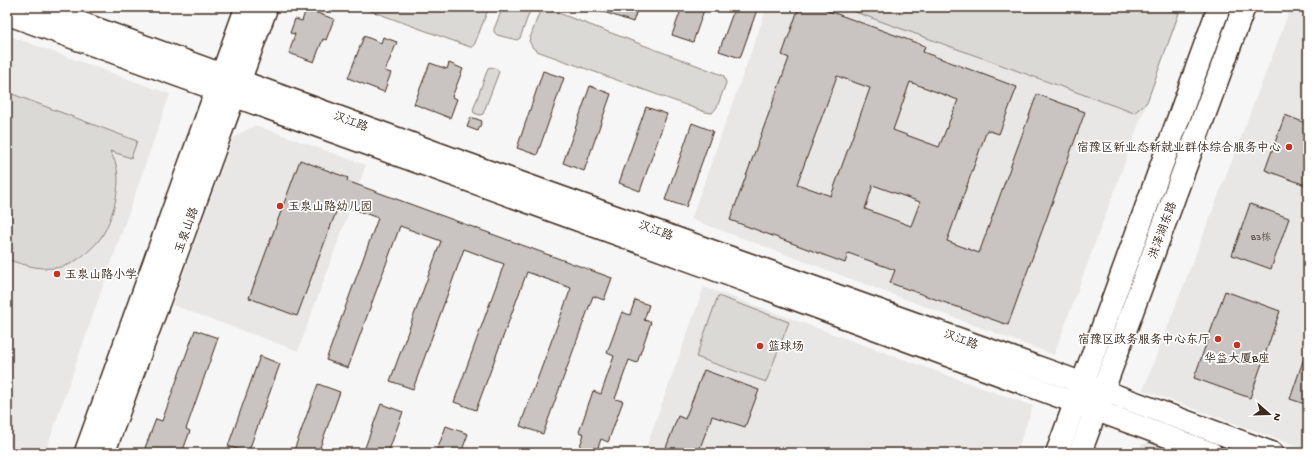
<svg xmlns="http://www.w3.org/2000/svg" width="1315" height="460" font-family="'Gochi Hand','LXGW WenKai TC',sans-serif">
	<style>
		.built { fill: #e9e7e6 }
		.green { fill: #dbd9d6; stroke: #8b827a }
		.building { fill: #c9c3c1; stroke: #3b2a1e; fill-rule: evenodd }
		.lines { fill: none; stroke-linecap: round; stroke-linejoin: round }
		.secondary-casing { stroke: #3b2a1e; stroke-width: 24 }
		.primary-casing { stroke: #3b2a1e; stroke-width: 25 }
		.secondary { stroke: #fff; stroke-width: 21 }
		.primary { stroke: #fff; stroke-width: 22 }
		.poi-dot { fill: #c8321e; stroke: #fff; stroke-width: 1.5 }
		.labels { text-anchor: middle; stroke-width: 3.5; stroke-linejoin: round; paint-order: stroke }
		.number-label { font-size: 10px; fill: #5e5047 }
		.street-label { font-size: 12px; fill: #3b2a1e; stroke: #fff }
		.poi-label { font-size: 12px; fill: #3b2a1e; stroke: #fff; text-anchor: start }
	</style>
	<rect width="100%" height="100%" fill="#f7f6f6"/>
	<filter id="ink" filterUnits="userSpaceOnUse"><feTurbulence type="fractalNoise" baseFrequency=".025" numOctaves="2"/><feDisplacementMap in="SourceGraphic" scale="8" xChannelSelector="R" yChannelSelector="G"/><feConvolveMatrix kernelMatrix="1 2 1 2 8 2 1 2 1" color-interpolation-filters="sRGB"/></filter>
	<g filter="url(#ink)">
		<g class="built">
			<path d="M767,7h415l-128,348 -363,-136z"/>
			<path d="M1291,7h17v443l-165,-60z"/>
			<path d="M7,35l163,59 -125,359h-38z"/>
			<path d="M255,125l111,40 -68,186 -126,-46 61,-167z"/>
			<path d="M704,287l329,119 -17,47h-372z"/>
			<path d="M1150,441l17,3 23,9h-56l6,-7z"/>
		</g>
		<g class="green">
			<path d="M360,7h129l-14,36 -2,4h-3z"/>
			<path d="M503,7h27l1,1 -11,30 -3,2 -20,-5 -3,-3v-3z"/>
			<path d="M844,7h317l18,6 -32,89 -13,11 -290,-105z"/>
			<path d="M543,10l10,1 167,63 4,2 2,7 -9,24 -5,6 -7,-1 -168,-61 -4,-3 -4,-7 10,-28z"/>
			<path d="M491,67l6,2 2,3 -16,42 -3,1 -6,-2 -1,-3 15,-42z"/>
			<path d="M7,92l130,49 -6,17 -21,-7c2,5 5,9 6,14 6,20 -3,53 -14,71 -6,10 -22,23 -32,28 -20,9 -44,2 -63,-5z"/>
			<path d="M718,296l71,26 -23,60 -70,-25z"/>
		</g>
		<g class="building">
			<path d="M595,7h43l-5,15 -38,-13z"/>
			<path d="M682,7h23l-12,35 -21,-7z"/>
			<path d="M735,7h23l-18,51 -21,-7z"/>
			<path d="M799,7h19l107,39 -2,6 94,35 -18,47 -12,-4 -40,111 32,12 58,-159 48,18 -77,213 -118,-42 5,-13 -47,-17 -3,10 -115,-43 59,-162 -7,-3zM837,76l33,12 -39,108 -34,-12zM910,82l48,18 -19,47 -46,-17zM873,185l47,17 -9,24 -46,-17z"/>
			<path d="M306,9l28,10 -8,21 -3,-1 -9,23 -25,-9 6,-19 -5,-1 5,-14 7,2z"/>
			<path d="M364,36l17,7 2,-6 14,5 -12,29 6,2 -7,19 -36,-14z"/>
			<path d="M430,63l17,6 2,-6 14,6 -11,28 5,2 -7,19 -36,-14z"/>
			<path d="M543,71l21,7 -27,77 -20,-7z"/>
			<path d="M590,86l21,8 -27,77 -21,-8z"/>
			<path d="M646,107l21,7 -27,77 -21,-8z"/>
			<path d="M1285,115l23,9v62l-43,-16z"/>
			<path d="M471,117l11,4 -4,10 -11,-4z"/>
			<path d="M692,123l21,8 -27,76 -21,-7z"/>
			<path d="M300,160l48,18 -1,3 265,97 -8,22 -11,-4 -50,138 -23,-8 51,-138 -44,-16 -51,138 -22,-8 50,-138 -40,-15 -51,140 -23,-8 51,-140 -41,-15 -52,142 -22,-8 52,-142 -39,-14 -42,112 -48,-18z"/>
			<path d="M1250,204l39,14 -18,51 -39,-14z"/>
			<path d="M1225,291l55,20 -30,87 -56,-20z"/>
			<path d="M635,300l14,5 -5,15 7,2 -14,41 -8,-3 -14,39 8,2 -15,41 -7,-3 -5,14h-6l-11,-4 5,-15 -5,-2 14,-41 8,3 13,-38 -7,-3 15,-41 8,3z"/>
			<path d="M195,330l23,8 -32,91 4,2 -8,22h-39l13,-34 6,2z"/>
			<path d="M1306,352l2,1v52l-18,-6z"/>
			<path d="M260,356l20,8 -32,89 -20,-7z"/>
			<path d="M704,370l55,20 -14,37 -33,-11 -14,37h-34l14,-37 7,3z"/>
			<path d="M318,384l22,8 -22,61h-25z"/>
			<path d="M381,404l22,8 -15,41h-25z"/>
			<path d="M446,426l22,8 -7,19h-25z"/>
		</g>
		<g class="lines">
			<g class="secondary-casing">
				<g id="secondary">
					<path d="M38,7l408,149 609,217 218,80"/>
					<path d="M7,14l692,250 513,189"/>
					<path d="M85,453l161,-446"/>
					<path d="M104,453l163,-446"/>
				</g>
			</g>
			<g class="primary-casing">
				<g id="primary">
					<path d="M1057,453l162,-446"/>
					<path d="M1080,453l164,-446"/>
				</g>
			</g>
			<use href="#secondary" class="secondary"/>
			<use href="#primary" class="primary"/>
		</g>
	</g>
	<g class="poi-dot">
		<circle cx="1289" cy="147" r="4"/>
		<circle cx="280" cy="206" r="4"/>
		<circle cx="57" cy="274" r="4"/>
		<circle cx="1218" cy="339" r="4"/>
		<circle cx="1237" cy="345" r="4"/>
		<circle cx="760" cy="346" r="4"/>
	</g>
	<g class="labels">
		<g class="number-label">
			<text x="1261" y="240">B3栋</text>
		</g>
		<g class="street-label">
			<text transform="translate(351 121) rotate(20)" y="4">汉江路</text>
			<text transform="translate(186 230) rotate(-70)" y="4">玉泉山路</text>
			<text transform="translate(656 230) rotate(20)" y="4">汉江路</text>
			<text transform="translate(1162 230) rotate(-70)" y="4">洪泽湖东路</text>
			<text transform="translate(961 339) rotate(20)" y="4">汉江路</text>
		</g>
		<g class="poi-label">
			<text x="1281" y="151" text-anchor="end">宿豫区新业态新就业群体综合服务中心</text>
			<text x="288" y="210">玉泉山路幼儿园</text>
			<text x="65" y="278">玉泉山路小学</text>
			<text x="1210" y="343" text-anchor="end">宿豫区政务服务中心东厅</text>
			<text x="768" y="350">篮球场</text>
			<text x="1237" y="362" text-anchor="middle">华益大厦B座</text>
		</g>
	</g>
	<rect width="1315" height="460" fill="none" stroke="#fff" stroke-width="24"/>
	<rect x="12" y="12" width="1291" height="436" fill="none" stroke="#3b2a1e" stroke-width="1.5" filter="url(#ink)"/>
	<g transform="translate(1269 414) rotate(110)" stroke="#ffffff" stroke-width="3" paint-order="stroke">
	<path d="M0-3L7 15L0 10L-7 15Z" fill="#3b2a1e"/>
	<text y="-6" font-size="11" font-weight="bold" text-anchor="middle" fill="#3b2a1e">N</text>
	</g>
</svg>
